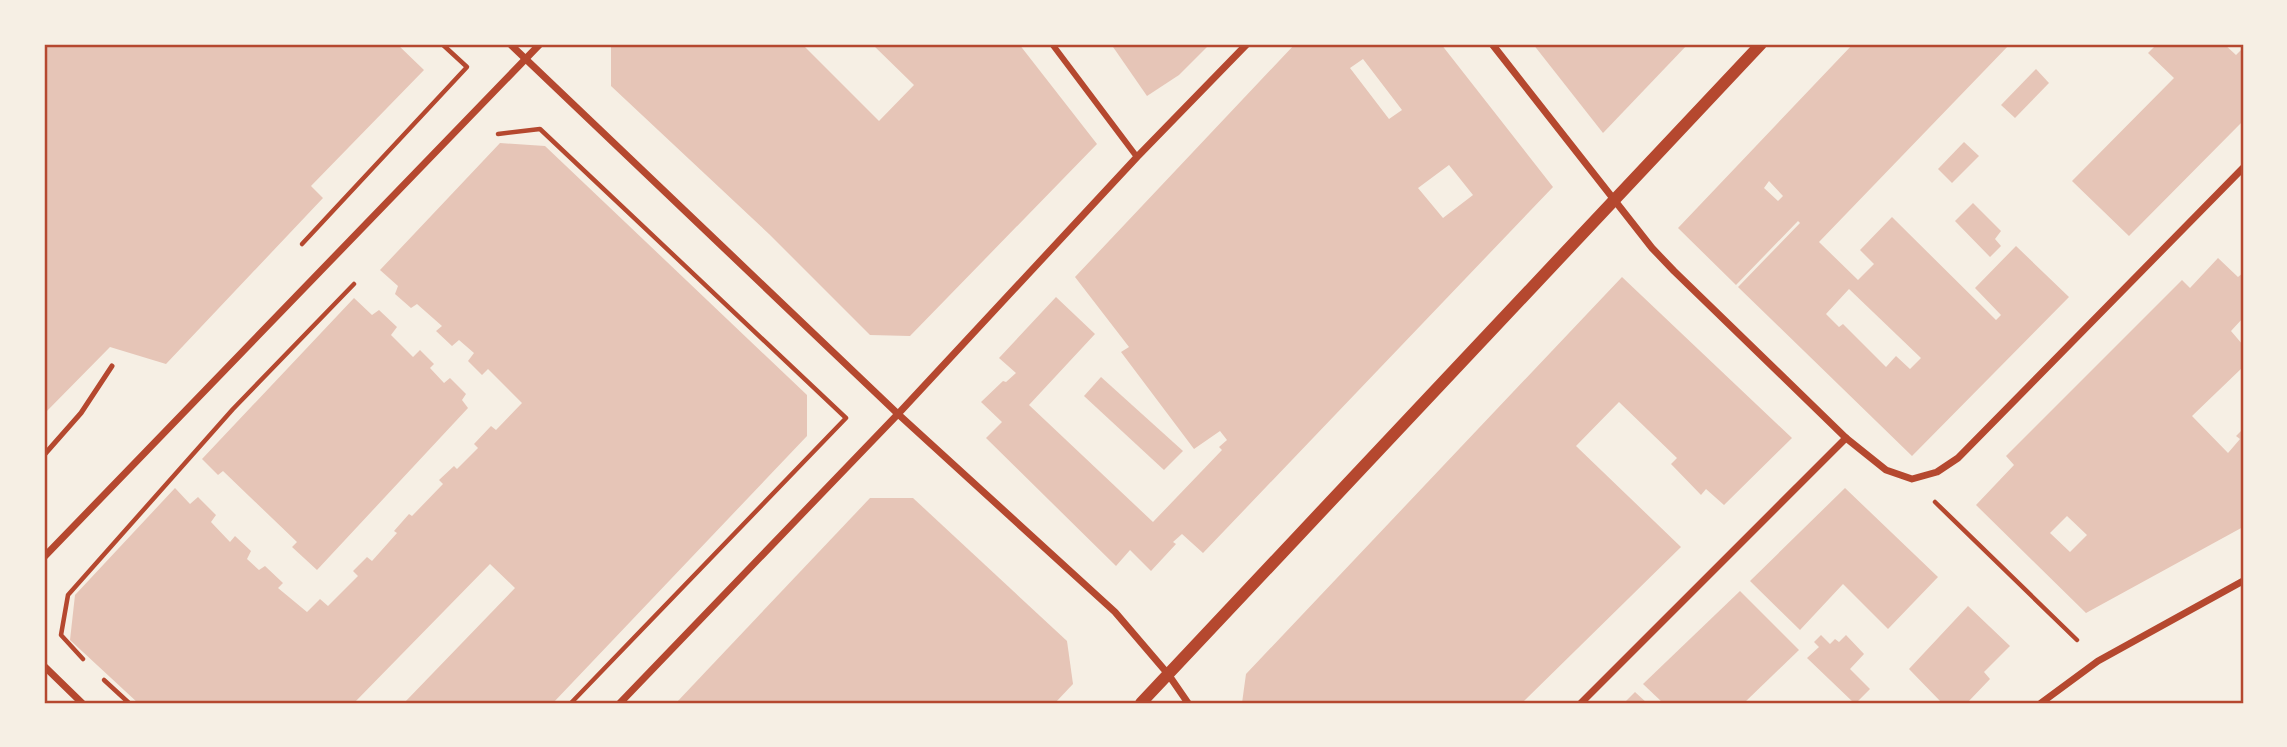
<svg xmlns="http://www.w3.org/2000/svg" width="2287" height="747" font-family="'PT Sans Narrow',sans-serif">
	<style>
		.building { fill: #e6c5b7; fill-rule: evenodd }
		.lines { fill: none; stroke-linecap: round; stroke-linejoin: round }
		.path { stroke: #b5482f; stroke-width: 4.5 }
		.service { stroke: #b5482f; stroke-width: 5 }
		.pedestrian { stroke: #b5482f; stroke-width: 6 }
		.minor { stroke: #b5482f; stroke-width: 7 }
		.tertiary { stroke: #b5482f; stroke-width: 12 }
		.neatline { fill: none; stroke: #b5482f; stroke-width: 2.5 }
	</style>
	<rect width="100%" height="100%" fill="#f6efe4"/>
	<g class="building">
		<path d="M44,44h353l27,26 -113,116 12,12 -157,166 -56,-17 -66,67z"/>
		<path d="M611,44h197l-3,3 74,74 35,-36 -42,-41h147l78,100 -187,192 -40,-1 -101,-101 -158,-148z"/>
		<path d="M1111,44h99l-31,31 -32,21z"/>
		<path d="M1295,44h146l112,143 -350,366 -21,-19 -9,8 3,2 -25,27 -21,-21 -14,16 -130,-128 16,-16 -21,-20 22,-21 3,1 10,-9 -17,-15 57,-61 39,37 -66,71 124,117 69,-72 -3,-3 8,-7 -7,-9 -26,18 -73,-97 8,-5 -54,-70zM1363,59l39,51 -13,9 -39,-51zM1449,165l24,30 -30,23 -25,-30z"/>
		<path d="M1533,44h155l-85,89z"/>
		<path d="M1853,44h157l-191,198 39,38 16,-16 -14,-14 32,-33 104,103 5,-5 -26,-27 41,-42 53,51 -157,159 -174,-169 62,-64 -2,-2 -62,64 -58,-57zM1769,181l14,15 -5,5 -14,-13zM1849,289l72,69 -11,11 -14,-13 -10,11 -43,-43 -4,3 -13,-13z"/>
		<path d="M2157,44h67l12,11 7,-7v73l-114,115 -57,-55 102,-103 -26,-25z"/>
		<path d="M2036,69l13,14 -34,35 -14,-13z"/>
		<path d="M1964,142l15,14 -27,27 -14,-14z"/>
		<path d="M500,143l45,3 262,249v41l-254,267h-149l111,-115 -25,-24 -136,139h-216l-68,-63 5,-45 100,-107 15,16 8,-7 18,18 -5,7 19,20 5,-6 16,15 -4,8 12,11 6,-4 18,17 -5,5 29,24 13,-13 8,7 30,-30 -5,-5 14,-14 5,4 25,-28 -3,-2 15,-17 3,2 31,-32 -4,-4 15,-14 3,3 21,-21 -4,-4 17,-18 5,4 26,-27 -34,-34 -6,6 -14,-14 6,-8 -15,-13 -7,6 -16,-15 6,-5 -25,-22 -6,4 -16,-14 3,-8 -18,-16z"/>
		<path d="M1973,203l28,28 -6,8 6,7 -11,11 -35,-36z"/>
		<path d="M2218,258l20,19 5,-4v45l-12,13 12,14v22l-51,49 36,37 12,-14 -4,-3 7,-7v98l-157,86 -110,-108 38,-40 -8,-9 176,-176 8,8zM2067,516l20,19 -17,17 -20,-19z"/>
		<path d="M1622,277l170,161 -68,67 -18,-16 -5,6 -30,-31 6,-6 -58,-56 -43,44 105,101 -159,156h-280l4,-29z"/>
		<path d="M354,298l18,17 7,-5 18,17 -6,8 22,22 7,-7 14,14 -4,4 14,15 6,-5 16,16 -4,6 6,8 -151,162 -25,-23 5,-5 -74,-71 -5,4 -16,-16z"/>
		<path d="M1101,377l82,74 -19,19 -80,-74z"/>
		<path d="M1845,488l93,89 -50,52 -45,-45 -43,46 -50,-49z"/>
		<path d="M870,498h43l154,143 6,43 -18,19h-379z"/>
		<path d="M1740,591l59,59 -55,53h-81l-20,-19z"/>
		<path d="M1968,606l42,40 -26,26 6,7 -23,24h-25l-33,-34z"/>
		<path d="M1821,635l9,9 5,-5 4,3 7,-7 18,19 -14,15 20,20 -14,14h-2l-47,-45 12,-11 -5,-5z"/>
		<path d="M1635,692l12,11h-23z"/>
	</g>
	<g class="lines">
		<g class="path">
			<path d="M498,134l42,-5 306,289 -275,285"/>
			<path d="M302,244l165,-177 -25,-23"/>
			<path d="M1935,502l142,138"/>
			<path d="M83,659l-22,-24 7,-40 165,-186 121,-125"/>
			<path d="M104,680l25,23"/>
		</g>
		<path class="service" d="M44,455l37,-42 31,-47"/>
		<path class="pedestrian" d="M1052,44l85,113"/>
		<g class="minor">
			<path d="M510,44l388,370 217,198 53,62 20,29"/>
			<path d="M1492,44l160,204 22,23 172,167 40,32 26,9 25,-7 21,-14 285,-290"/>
			<path d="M44,557l496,-513"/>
			<path d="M44,666l38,37"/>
			<path d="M620,703l278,-289 239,-257 110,-113"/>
			<path d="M1581,703l265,-265"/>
			<path d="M2041,703l57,-42 145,-80"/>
		</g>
		<path class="tertiary" d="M1141,703l620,-659"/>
	</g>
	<rect width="2287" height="747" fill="none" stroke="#f6efe4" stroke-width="91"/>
	<rect x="46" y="46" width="2196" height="656" class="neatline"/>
</svg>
